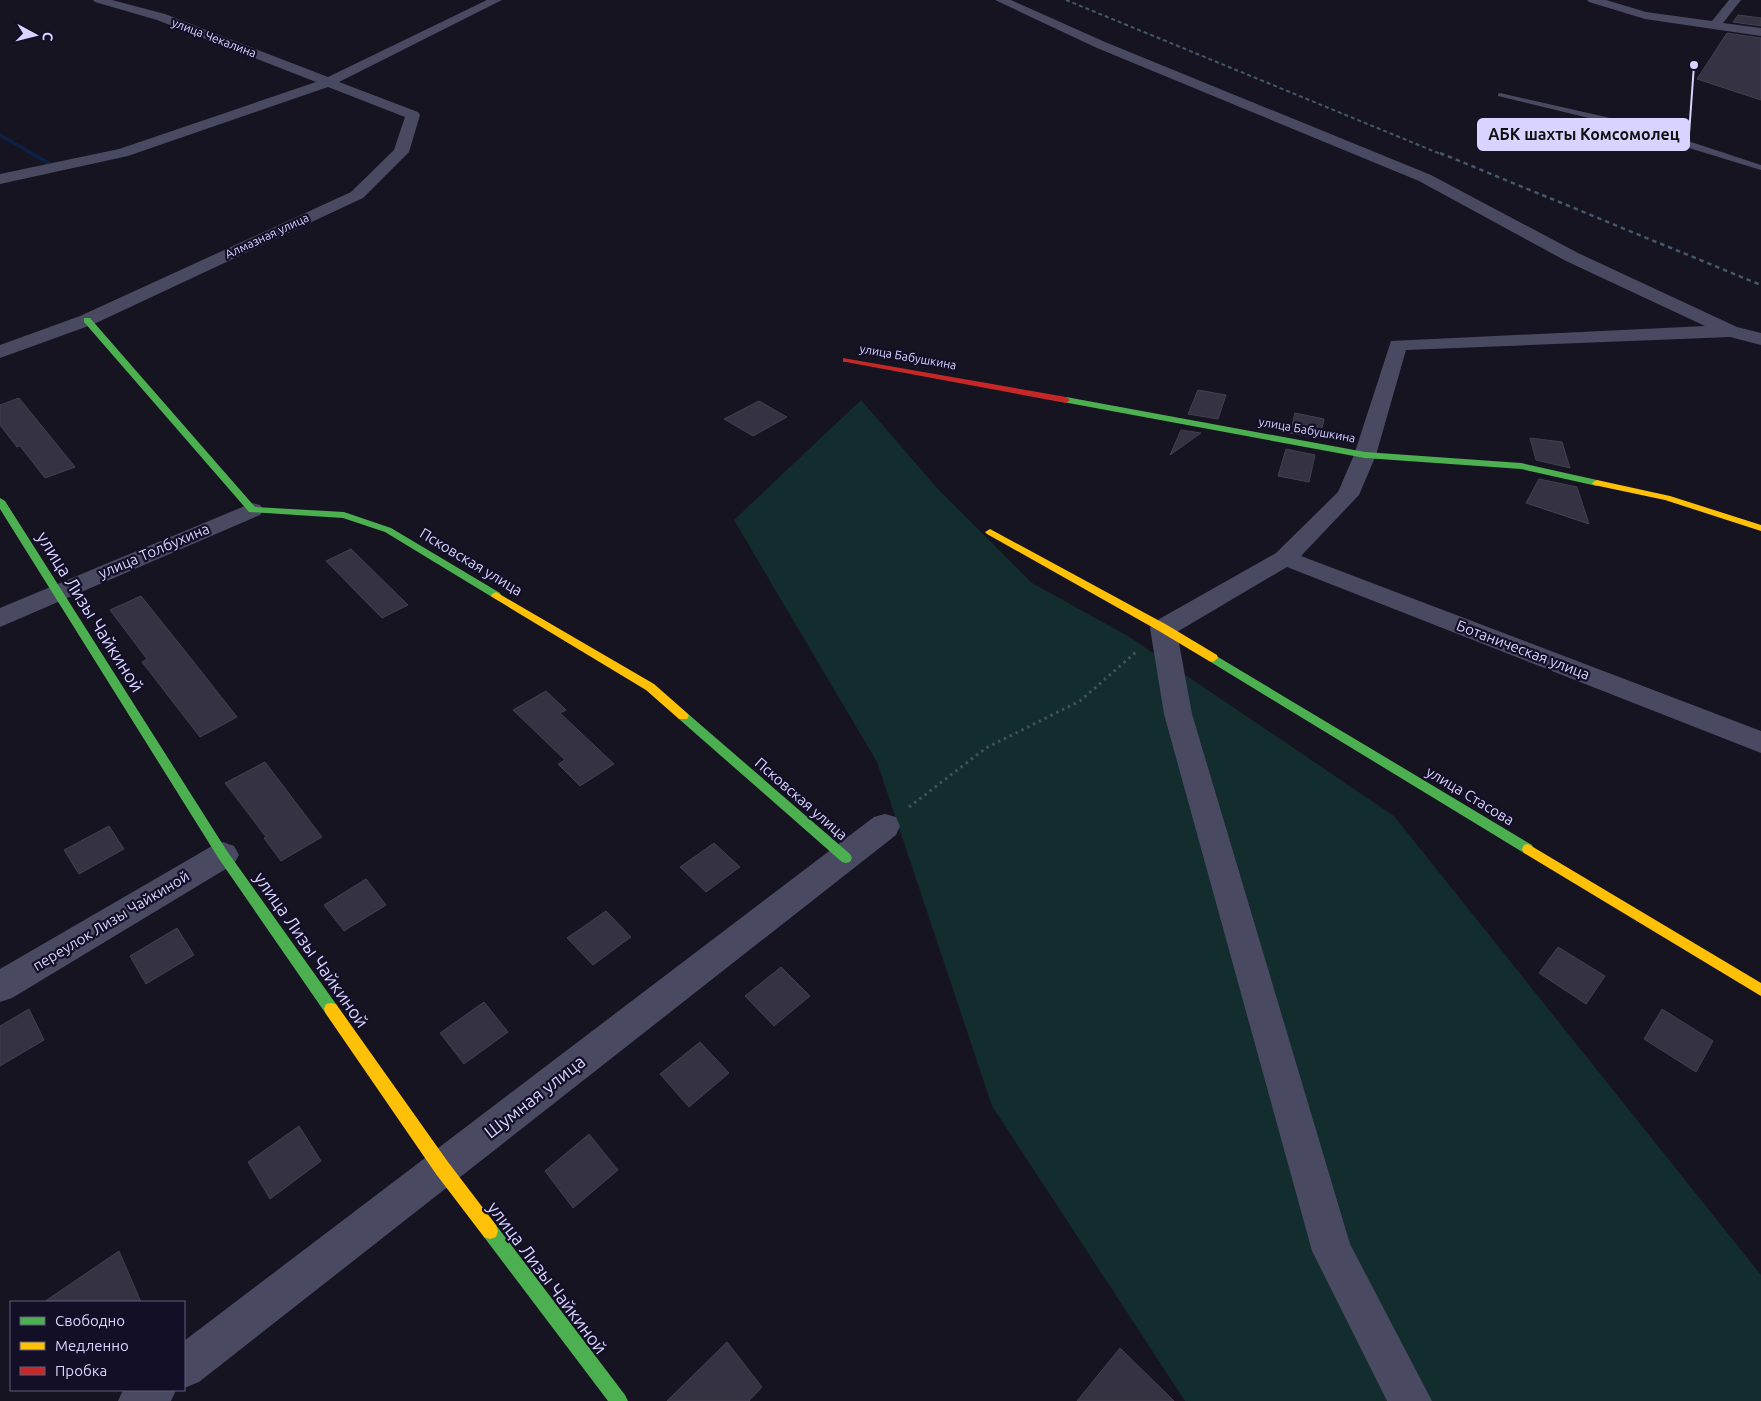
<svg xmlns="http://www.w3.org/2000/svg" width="1761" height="1401" font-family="Ubuntu,sans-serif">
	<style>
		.green { fill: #132c2d }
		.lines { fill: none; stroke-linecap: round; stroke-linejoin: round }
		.stream { fill: #0d2144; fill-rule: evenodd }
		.building { fill: #343243; stroke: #433f54 }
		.path { stroke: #44505f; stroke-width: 3; stroke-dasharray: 2.5 4; stroke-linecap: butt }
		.lane { fill: #4a4962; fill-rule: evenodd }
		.street { fill: #4a4962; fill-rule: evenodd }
		.fast { fill: #4caf50; fill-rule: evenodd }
		.slow { fill: #ffc107; fill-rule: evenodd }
		.jam { fill: #c62828; fill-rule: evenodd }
		.rail-far1 { stroke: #43596b; stroke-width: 2; stroke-dasharray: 4 3; stroke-linecap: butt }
		.rail { stroke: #43596b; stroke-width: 2.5; stroke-dasharray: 4.5 4; stroke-linecap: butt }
		.labels { text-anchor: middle; stroke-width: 4.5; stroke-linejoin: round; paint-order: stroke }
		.far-street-label { font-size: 12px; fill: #d9d4ff; stroke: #130f26 }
		.street-label { font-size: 15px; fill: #d9d4ff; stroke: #130f26 }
		.near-street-label { font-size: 18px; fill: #d9d4ff; stroke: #130f26 }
		.leader { fill: none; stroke: #d9d4ff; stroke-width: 2 }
		.callout-dot { fill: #d9d4ff; stroke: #130f26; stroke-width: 2 }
		.callout { fill: #d9d4ff; stroke: #d9d4ff; stroke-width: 2 }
		.callout-label { font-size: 16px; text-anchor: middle; font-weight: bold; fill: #111 }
	</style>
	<rect width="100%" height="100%" fill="#161421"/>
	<path class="green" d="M861,400l76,88 95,95 96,53 266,180 367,459v126h-576l-193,-295 -115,-344 -143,-242z"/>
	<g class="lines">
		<path class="stream" d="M0,133l52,30 1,1 -5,1 -48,-28z"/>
	</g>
	<g class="building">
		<path d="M1738,15l23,3v8l-28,-4z"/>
		<path d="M1727,33l34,5v62l-64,-21z"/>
		<path d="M1198,390l28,5 -8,24 -30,-5z"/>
		<path d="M19,398l56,69 -30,11 -25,-32 -3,1 -17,-22v-20z"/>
		<path d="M759,401l28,16 -34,19 -29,-17z"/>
		<path d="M1295,413l29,6 -4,19 -30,-5z"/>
		<path d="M1181,430l20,3 -31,22z"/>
		<path d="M1530,438l32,4 8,26 -34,-8z"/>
		<path d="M1286,449l29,6 -6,27 -31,-6z"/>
		<path d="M1539,479l38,8 12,37 -63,-21z"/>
		<path d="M351,549l57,56 -26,13 -56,-57z"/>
		<path d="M141,596l52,65 44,56 -37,20 -58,-75 5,-3 -37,-49z"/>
		<path d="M546,691l20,19 -6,3 54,51 -34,22 -22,-22 7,-4 -52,-50z"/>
		<path d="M265,762l57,75 -41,24 -17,-23 2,-1 -41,-54z"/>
		<path d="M109,826l15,23 -45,25 -15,-24z"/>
		<path d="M714,843l26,24 -34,25 -26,-25z"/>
		<path d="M366,879l20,26 -42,26 -20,-26z"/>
		<path d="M606,911l25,26 -38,28 -26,-27z"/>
		<path d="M177,928l17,27 -48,29 -16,-28z"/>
		<path d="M1558,947l47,29 -19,28 -47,-31z"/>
		<path d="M781,967l29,29 -36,30 -29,-30z"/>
		<path d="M484,1002l24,30 -44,32 -24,-31z"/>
		<path d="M29,1009l15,31 -44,26v-40z"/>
		<path d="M1662,1009l51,32 -17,31 -52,-33z"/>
		<path d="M700,1042l29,31 -40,34 -29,-33z"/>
		<path d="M299,1126l22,35 -51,38 -22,-37z"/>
		<path d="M589,1134l29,36 -45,38 -28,-37z"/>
		<path d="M119,1251l22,51h-97z"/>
		<path d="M727,1342l35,45 -13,14h-82z"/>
		<path d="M1120,1348l54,53h-97z"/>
	</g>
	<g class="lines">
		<path class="path" d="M909,807l77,-59 94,-47 56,-49"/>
		<path class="lane" d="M1500,93l106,24 73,21 82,27v5l-160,-49 -103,-25v-2z"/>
		<g class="street">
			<path d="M93,0h19l53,14 163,63 159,-77h15l-163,82 79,30 2,3 -11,37 -46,46 -269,126 -94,34v-13l80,-29 271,-124 43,-42 11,-33 -77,-30 -200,69 -128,28v-10l119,-25 197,-67 -159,-62 -62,-18z"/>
			<path d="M995,0h16l94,42 326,133 147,78 159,74 24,6v12l-31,-8 -324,13 -30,105 -17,40 -58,61 460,175v22l-474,-186 -110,65 15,82 158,530 82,157h-45l-75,-150 -148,-537 -14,-86 4,-6 122,-69 62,-61 16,-37 37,-114 314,-15 -139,-65 -147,-80 -322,-133z"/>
			<path d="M1587,0h19l40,12 66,9 17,-21h12l-18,23 38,5v8l-116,-17 -56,-17z"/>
			<path d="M252,503l8,2 4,5 -4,5 -260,112v-19z"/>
			<path d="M885,814l11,3 4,9 -4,9 -697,547 -15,6v-47l690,-524z"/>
			<path d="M223,842l11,4 5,9 -5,9 -222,134 -12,4v-33l212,-123z"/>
			<path d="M123,1390h53l-5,11h-53z"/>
		</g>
		<g class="fast">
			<path d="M84,318h6l165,189 89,5 47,16 109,65 1,2 -1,2h-8l-107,-65 -42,-14 -94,-6 -165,-190z"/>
			<path d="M1066,397l299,55 156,11 76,17 5,3 -5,3 -76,-17 -156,-11 -302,-56 -1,-2z"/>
			<path d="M0,498l5,3 222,350 109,153 2,5 -2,5 -5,1 -5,-1 -107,-155 -219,-350z"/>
			<path d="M1213,654l319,191 2,4 -2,4 -4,1 -4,-1 -315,-192 -1,-3z"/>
			<path d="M683,712l4,1 163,141 2,4 -2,4 -4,1 -4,-1 -163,-143 -2,-3z"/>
			<path d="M490,1223l6,2 129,170 3,6h-20l-124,-164 -2,-6 2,-6z"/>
		</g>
		<g class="slow">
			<path d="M1597,480l73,16 91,29v6l-96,-31 -71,-15 -2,-2z"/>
			<path d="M990,529l177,96 50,30 1,3 -5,4 -4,-1 -50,-30 -172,-97 -2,-2z"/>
			<path d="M496,592l158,92 33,29 2,3 -2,3h-8l-33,-29 -154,-93 -1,-2z"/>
			<path d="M1528,844l233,139v13l-237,-143 -2,-4 2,-4z"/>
			<path d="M331,1003l5,1 112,158 48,63 2,6 -2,6 -6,2 -6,-2 -48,-63 -110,-160 -2,-5 2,-5z"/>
		</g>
		<path class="jam" d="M843,358l223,39 4,3 -4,3 -220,-41h-3z"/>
		<path class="rail-far1" d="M1066,0l377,155"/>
		<path class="rail" d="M1440,153l321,132"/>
	</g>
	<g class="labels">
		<g class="far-street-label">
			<text transform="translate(214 38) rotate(21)" y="4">улица Чекалина</text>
			<text transform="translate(267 236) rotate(-25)" y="4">Алмазная улица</text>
			<text transform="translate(908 357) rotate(10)" y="4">улица Бабушкина</text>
			<text transform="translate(1307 430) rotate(10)" y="4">улица Бабушкина</text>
		</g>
		<g class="street-label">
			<text transform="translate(154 551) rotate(-23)" y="5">улица Толбухина</text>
			<text transform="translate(471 562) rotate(31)" y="5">Псковская улица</text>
			<text transform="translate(1523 650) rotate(21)" y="5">Ботаническая улица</text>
			<text transform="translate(1470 796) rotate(31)" y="5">улица Стасова</text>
			<text transform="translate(801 799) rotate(41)" y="5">Псковская улица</text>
			<text transform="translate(111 921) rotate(-31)" y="5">переулок Лизы Чайкиной</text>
		</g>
		<g class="near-street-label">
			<text transform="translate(90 612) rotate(58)" y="6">улица Лизы Чайкиной</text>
			<text transform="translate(311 950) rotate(55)" y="6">улица Лизы Чайкиной</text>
			<text transform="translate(535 1097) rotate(-38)" y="6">Шумная улица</text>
			<text transform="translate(547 1278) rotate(53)" y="6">улица Лизы Чайкиной</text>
		</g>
	</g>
	<path class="leader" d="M1694 65L1689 134"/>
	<circle class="callout-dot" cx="1694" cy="65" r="5"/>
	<rect class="callout" x="1478" y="119" width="211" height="31" rx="5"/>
	<g class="callout-label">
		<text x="1584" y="140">АБК шахты Комсомолец</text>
	</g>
	<rect x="10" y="1301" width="175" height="90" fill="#130f26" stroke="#625e7d"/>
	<rect x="20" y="1317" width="25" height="8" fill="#4caf50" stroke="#625e7d"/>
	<text x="55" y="1326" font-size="15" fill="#d9d4ff">Свободно</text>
	<rect x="20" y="1342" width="25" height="8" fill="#ffc107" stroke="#625e7d"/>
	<text x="55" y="1351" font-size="15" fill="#d9d4ff">Медленно</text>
	<rect x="20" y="1367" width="25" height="8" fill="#c62828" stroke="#625e7d"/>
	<text x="55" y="1376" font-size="15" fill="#d9d4ff">Пробка</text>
	<g transform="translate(35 35) rotate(97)" stroke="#130f26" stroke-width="4" paint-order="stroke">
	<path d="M0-4L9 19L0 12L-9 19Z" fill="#d9d4ff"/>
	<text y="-8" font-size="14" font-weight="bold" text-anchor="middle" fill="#d9d4ff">С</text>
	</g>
</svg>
